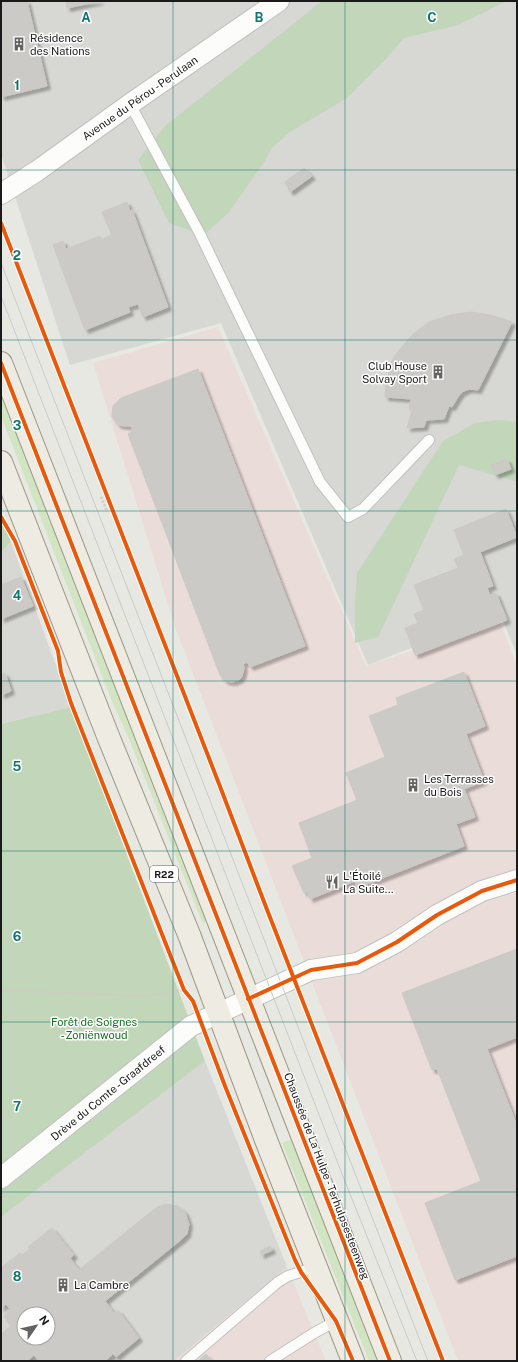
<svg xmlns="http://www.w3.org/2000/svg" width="518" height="1362" font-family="'Public Sans',sans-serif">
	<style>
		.residential { fill: #d7d7d4; fill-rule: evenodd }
		.commercial { fill: #eadcd9 }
		.grass { fill: #d2e5c3 }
		.forest { fill: #c2d6ba }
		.building { fill: #cbcac6; stroke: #cbc9c5; fill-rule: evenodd; filter: url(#shadow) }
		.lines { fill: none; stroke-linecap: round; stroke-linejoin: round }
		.lane-casing { stroke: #c1c1bf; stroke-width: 12 }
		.street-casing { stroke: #c1c1bf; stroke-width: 22 }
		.primary-casing { stroke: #9c9782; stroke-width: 24 }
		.path { stroke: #d4c8c5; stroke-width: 2.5; stroke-dasharray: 2 2; stroke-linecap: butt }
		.lane { stroke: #fcfcfb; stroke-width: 10 }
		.street { stroke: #fcfcfb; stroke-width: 20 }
		.primary { stroke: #eeebe3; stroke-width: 22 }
		.tram { stroke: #c9c9c8; stroke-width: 1 }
		.cycleway-casing { stroke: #fff; stroke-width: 6 }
		.cycleway { stroke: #e8590c; stroke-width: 4 }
		.grid { fill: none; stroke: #0f766e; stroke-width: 1; stroke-opacity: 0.55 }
		.labels { text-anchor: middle; stroke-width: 3; stroke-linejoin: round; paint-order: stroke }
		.shield { fill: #fff; stroke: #5f5f5f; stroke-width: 1 }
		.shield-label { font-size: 10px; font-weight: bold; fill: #1a1a1a }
		.poi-label { font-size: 11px; fill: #1a1a1a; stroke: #fff; text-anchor: start }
		.street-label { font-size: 11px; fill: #1a1a1a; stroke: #fff }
		.park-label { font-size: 11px; fill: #126e22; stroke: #fff }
		.grid-label { font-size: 13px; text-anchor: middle; font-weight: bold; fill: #0f766e; stroke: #fff; stroke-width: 3; stroke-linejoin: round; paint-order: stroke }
	</style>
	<defs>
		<filter id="shadow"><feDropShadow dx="3.5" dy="3.5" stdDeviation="1" flood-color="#0004"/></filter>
	</defs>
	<rect width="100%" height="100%" fill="#e8e8e3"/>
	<g class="residential">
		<path d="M1,1h516v654l-17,-42 -132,52 -147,-342 -151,42 -69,-211z"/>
		<path d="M11,542l60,165 -70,17v-172z"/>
		<path d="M205,1061l82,206 -113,94h-173v-144zM24,1314h24v24h-24z"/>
	</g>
	<g class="commercial">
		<path d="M218,327l148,339 134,-45 17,46v694h-59l-283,-734 -82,-264z"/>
		<path d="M287,1267l39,94h-152z"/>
	</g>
	<g class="grass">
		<path d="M1,394l199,509 6,16 -1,4h-2l-2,-4 -72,-180 -16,-35 -112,-288z"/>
		<path d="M292,1139l86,222h-9l-87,-218z"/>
	</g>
	<g class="forest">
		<path d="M322,1h185l-49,24 -54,13 -17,20 -40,40 -57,34 -19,17 -6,12 -36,51 -25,23 -35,-12 -31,-63 27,-34z"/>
		<path d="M498,420l19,2v59h-3l-55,-16 -81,172 -23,6v-37l2,-33 86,-132 32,-18z"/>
		<path d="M1,517l10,25 -10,10z"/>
		<path d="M71,707l134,354 -204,156v-493z"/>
	</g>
	<g class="building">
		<path d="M1,1h26l20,85 -46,11z"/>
		<path d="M66,1h34l-33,7z"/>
		<path d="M304,168l8,8 -22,16 -5,-10z"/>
		<path d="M127,202l3,9 2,-1 36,97 -25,10 -5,-13 -10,3 2,5 -45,18 -32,-85 10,-4 3,8 34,-13 2,3 10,-4 -10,-23z"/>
		<path d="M472,312l19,3 21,7 -34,68 -9,-1 -7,3 -4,5 -6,10 -3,-1 -5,13 -18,1 -2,7 -17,1 5,-17 -3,-2 2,-10 -26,-2 1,-16 6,-16 -2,-1 5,-9 17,-20 17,-13 21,-7z"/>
		<path d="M198,369l107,277 -55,21 -3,-5 -4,2 1,4 -2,8 -2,3 -7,3 -8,-1 -5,-6 -92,-241 5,-3 -2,-5h-6l-7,-1 -6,-8v-3l1,-8 8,-8z"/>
		<path d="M507,459l4,10 -16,6 -4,-10z"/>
		<path d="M506,509l11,28 -37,15 13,34 -6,2 3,7 6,-2 11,27 -92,35 -10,-27 13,-5 -4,-9 10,-4 -10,-25 44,-17 -4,-9 10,-4 -10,-25z"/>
		<path d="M21,577l12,29 -32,13v-34z"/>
		<path d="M464,672l21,54 -19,8 18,47 -20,8 11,28 -19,7 8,22 -107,42 -2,-7 -45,18 -3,-7 -3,1 -12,-27 20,-8 -13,-35 58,-23 -11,-27 39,-16 -16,-41 29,-11 -2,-7z"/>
		<path d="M5,673l6,18 -10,4v-20z"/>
		<path d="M517,949v88l-30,12 30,77v130l-62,24 -30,-77 56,-22 -44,-112 -5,1 -30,-77z"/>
		<path d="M166,1204l12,2 7,6 4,12 -2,10 -5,5 -77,62 9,12 4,-3 21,28 -23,19 -3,-3 -7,6 1,1h-56l-1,-1 -2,1h-9l-5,-6 -6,6h-27v-27l10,-8 -7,-10 7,-6 -5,-6 -5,4v-40l19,-15 2,2 8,-6 -2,-2 24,-19 22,27 -4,3 9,12 78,-63zM24,1314h24v24h-24z"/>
		<path d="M270,1246l2,4 -11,5 -1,-4z"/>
		<path d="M206,1354l6,7h-14z"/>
	</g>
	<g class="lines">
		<g class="lane-casing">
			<g id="lane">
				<path d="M130,104l70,130 120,248 28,35 15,-8 66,-69"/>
				<path d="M186,1361l92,-79 10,-6 28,-9"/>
				<path d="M270,1361l44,-28 22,-12"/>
			</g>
		</g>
		<g class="street-casing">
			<g id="street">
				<path d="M1,194l36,-23 93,-67 149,-103"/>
				<path d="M1,1178l190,-152 120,-56 46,-7 40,-21 40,-27 45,-24 35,-11"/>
			</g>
		</g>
		<g class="primary-casing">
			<g id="primary">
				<path d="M1,363l389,998"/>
				<path d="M1,462l107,274 82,201 76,203 87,221"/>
			</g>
		</g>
		<g class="path">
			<path d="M1,223l220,566 45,118"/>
			<path d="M101,497l6,14"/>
			<path d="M1,990l142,6 41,-6"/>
			<path d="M499,1360v1"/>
		</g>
		<use href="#lane" class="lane"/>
		<use href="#street" class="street"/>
		<use href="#primary" class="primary"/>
		<g class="tram">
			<path d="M1,263l427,1098"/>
			<path d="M1,296l343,883 73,182"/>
		</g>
		<g class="cycleway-casing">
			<g id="cycleway">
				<path d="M1,223l220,566 45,118 177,454"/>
				<path d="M1,363l389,998"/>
				<path d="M1,517l14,24 43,110 3,21 10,31 113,287 9,11 32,85 70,174 6,12 35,49 17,40"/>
				<path d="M248,999l63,-29 46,-7 40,-21 40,-27 45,-24 35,-11"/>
			</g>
		</g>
		<use href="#cycleway" class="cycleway"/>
	</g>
	<path class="grid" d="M173,1v1360M345,1v1360M1,170h516M1,340h516M1,511h516M1,681h516M1,851h516M1,1022h516M1,1192h516"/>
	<defs>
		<g id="building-bare" transform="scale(1.08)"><path d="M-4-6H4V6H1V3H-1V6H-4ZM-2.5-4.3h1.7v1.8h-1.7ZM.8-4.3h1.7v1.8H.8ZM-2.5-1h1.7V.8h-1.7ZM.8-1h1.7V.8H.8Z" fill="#626260" stroke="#fff" stroke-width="2.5" paint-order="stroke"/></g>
		<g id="restaurant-bare" transform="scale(1.08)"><path d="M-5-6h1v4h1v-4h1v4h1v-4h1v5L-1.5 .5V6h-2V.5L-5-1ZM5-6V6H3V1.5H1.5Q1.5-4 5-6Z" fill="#626260" stroke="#fff" stroke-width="2.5" paint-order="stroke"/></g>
	</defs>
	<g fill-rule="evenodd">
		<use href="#building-bare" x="19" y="44"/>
		<use href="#building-bare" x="438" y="372"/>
		<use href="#building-bare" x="413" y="785"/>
		<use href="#restaurant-bare" x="332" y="882"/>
		<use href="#building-bare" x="63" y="1285"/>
	</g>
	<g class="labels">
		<rect class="shield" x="150" y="866" width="28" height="16" rx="3"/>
		<g class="shield-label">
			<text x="164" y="878">R22</text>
		</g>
		<g class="poi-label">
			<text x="30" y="42">Résidence<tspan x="30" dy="13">des Nations</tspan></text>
			<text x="427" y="370" text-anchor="end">Club House<tspan x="427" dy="13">Solvay Sport</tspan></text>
			<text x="424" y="783">Les Terrasses<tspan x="424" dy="13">du Bois</tspan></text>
			<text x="343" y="880">L'Étoilé<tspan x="343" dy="13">La Suite...</tspan></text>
			<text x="74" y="1289">La Cambre</text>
		</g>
		<g class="street-label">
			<text transform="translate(140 98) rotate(-35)" y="4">Avenue du Pérou - Perulaan</text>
			<text transform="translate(108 1093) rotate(-39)" y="4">Drève du Comte - Graafdreef</text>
			<text transform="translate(327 1176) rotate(69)" y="4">Chaussée de La Hulpe - Terhulpsesteenweg</text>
		</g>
		<g class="park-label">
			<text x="94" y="1026">Forêt de Soignes<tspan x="94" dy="13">- Zoniënwoud</tspan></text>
		</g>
	</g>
	<g class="grid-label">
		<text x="86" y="22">A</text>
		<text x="259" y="22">B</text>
		<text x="432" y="22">C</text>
		<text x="17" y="90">1</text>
		<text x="17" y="260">2</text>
		<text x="17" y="430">3</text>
		<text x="17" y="600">4</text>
		<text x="17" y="771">5</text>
		<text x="17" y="941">6</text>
		<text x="17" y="1111">7</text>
		<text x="17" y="1281">8</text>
	</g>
	<rect width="518" height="1362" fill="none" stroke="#1a1a1a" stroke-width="4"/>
	<g transform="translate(36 1326) rotate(56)"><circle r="19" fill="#ffffff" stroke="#a3a3a3"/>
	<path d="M0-3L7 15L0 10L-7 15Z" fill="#626260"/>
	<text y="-6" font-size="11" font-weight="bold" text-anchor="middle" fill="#1a1a1a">N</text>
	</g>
</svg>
